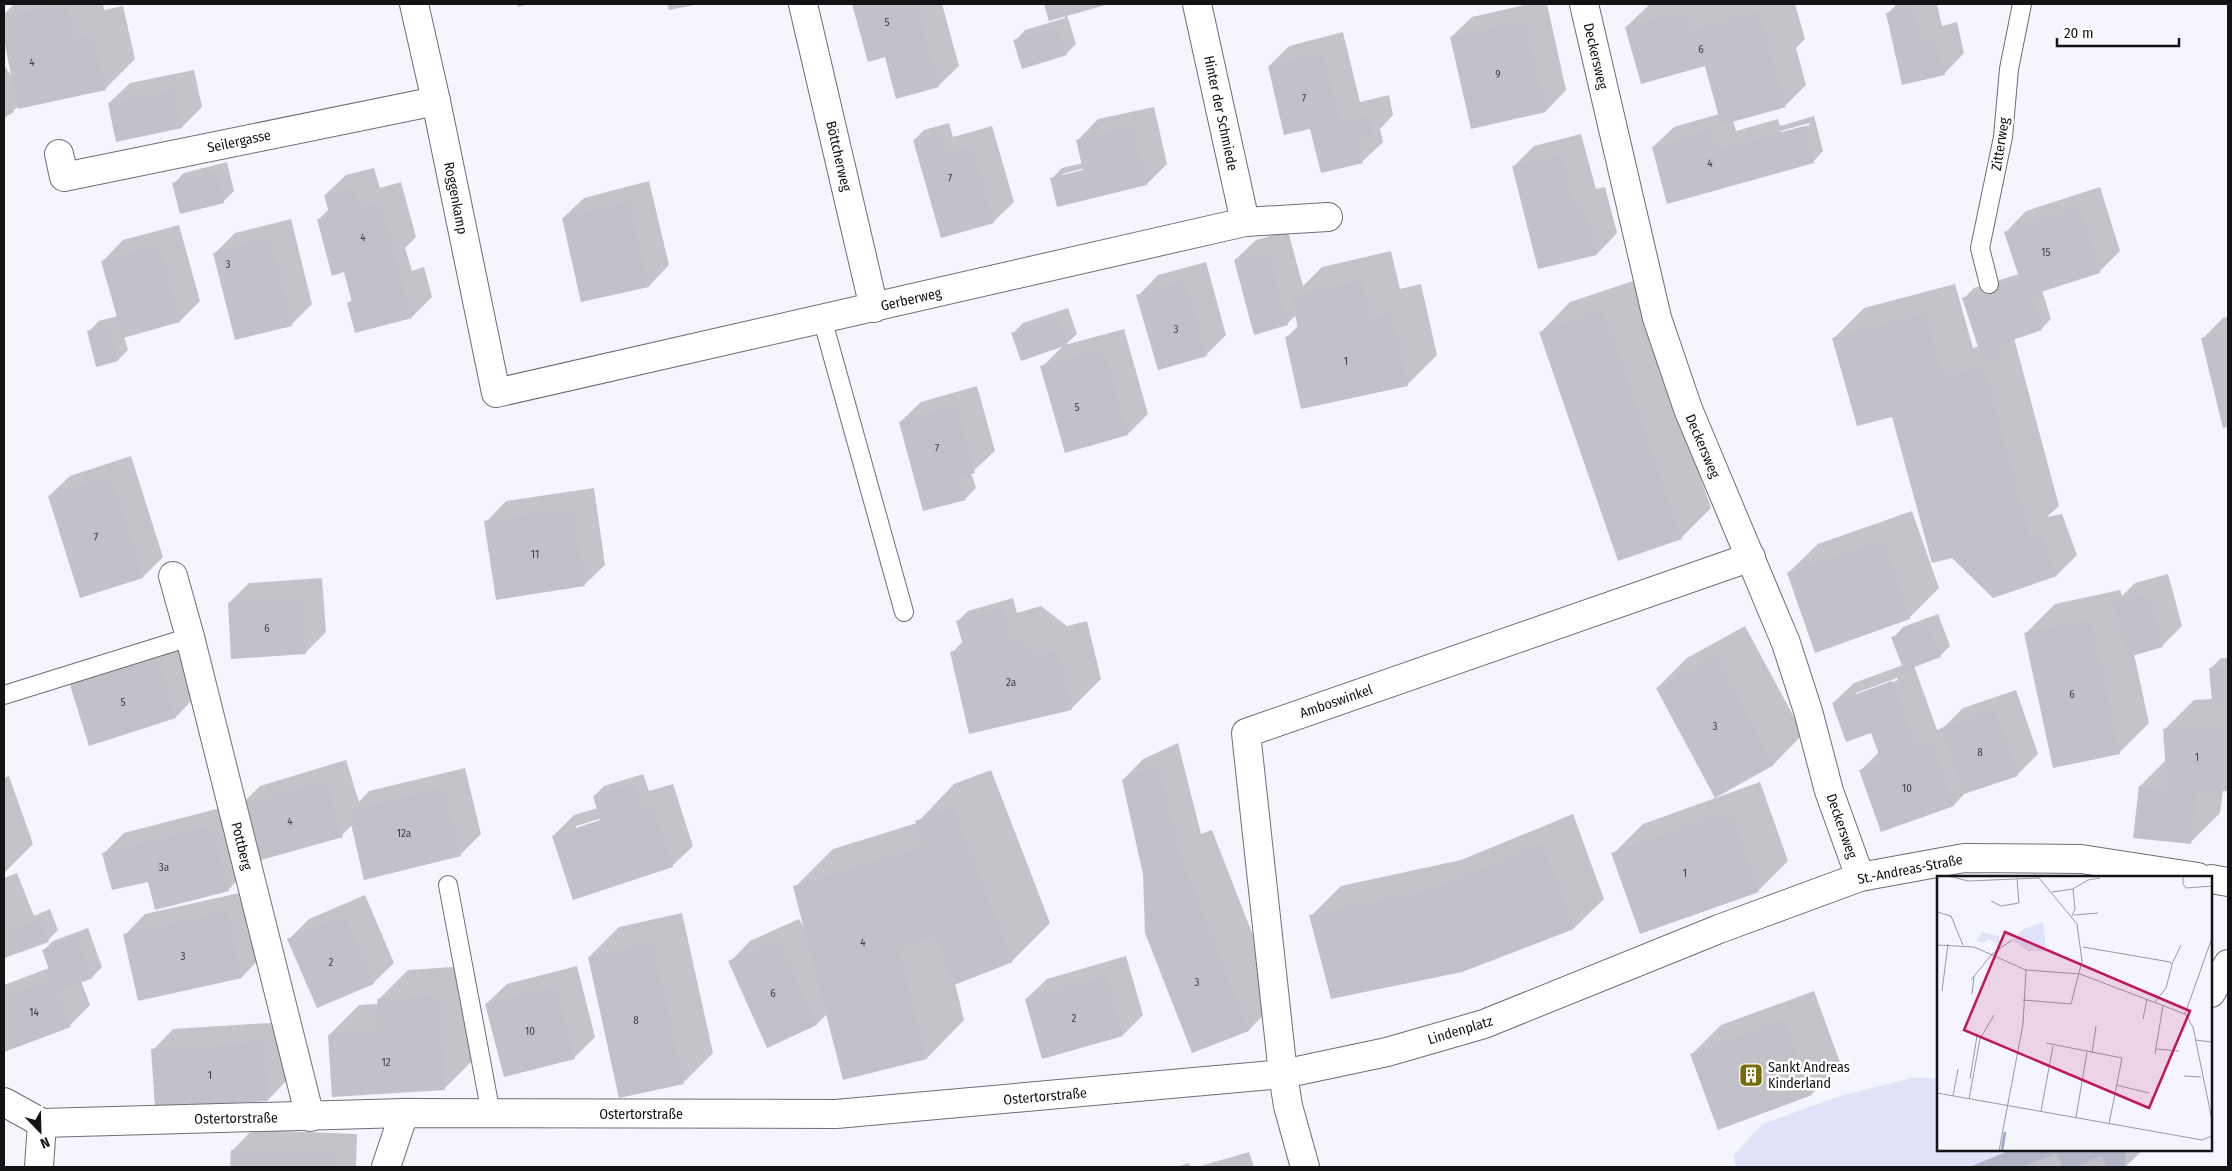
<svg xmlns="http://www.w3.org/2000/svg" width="2232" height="1171" font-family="'Fira Sans Condensed',sans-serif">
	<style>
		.green { fill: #e0e2fa }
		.shadow { fill: #0003; fill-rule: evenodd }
		.building { fill: #c1c2c9 }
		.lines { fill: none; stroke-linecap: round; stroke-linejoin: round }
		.lane-casing { stroke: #6d6e75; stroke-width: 20 }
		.street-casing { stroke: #6d6e75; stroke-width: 30 }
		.secondary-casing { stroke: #6d6e75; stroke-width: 30 }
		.lane { stroke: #fff; stroke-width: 18 }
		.street { stroke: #fff; stroke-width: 28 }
		.secondary { stroke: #fff; stroke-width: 28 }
		.labels { text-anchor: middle; stroke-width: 5; stroke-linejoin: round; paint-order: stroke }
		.number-label { font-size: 11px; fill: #3e3f42 }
		.street-label { font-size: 14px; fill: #131315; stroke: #fff }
		.poi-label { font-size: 14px; fill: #131315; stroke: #fff; text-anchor: start }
		.inset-river { fill: none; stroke: #9d9fce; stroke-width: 2.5 }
		.inset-road { fill: none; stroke: #9a9ba0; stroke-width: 1 }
		.view { fill: #c2185b; fill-opacity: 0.15; stroke: #c2185b; stroke-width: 2.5 }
		.inset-edge { fill: none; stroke: #131315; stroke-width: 2.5 }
	</style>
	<rect width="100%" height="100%" fill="#f4f5fd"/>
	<path class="green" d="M1912,1078h26v72h188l-2,17h-388l-2,-12 28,-31 78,-28z"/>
	<g class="shadow">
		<path d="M14,4h89l1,6 19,-4 12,53 -30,30 -87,18 -14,10v-52l9,13 -9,-44v-20z"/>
		<path d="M853,4h89l17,62 -21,20 -53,-30 -16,4z"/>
		<path d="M1045,4h62l-40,11 9,29 -10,10 -51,-13 10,-11 40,-12v-2l-15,4z"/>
		<path d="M1529,4h18l19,86 -20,21 -74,16 -21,-90 21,-20z"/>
		<path d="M1650,4h145l10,35 -9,9 10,37 -20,20 -53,15 3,11 42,-12 2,7 34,-10 9,35 -10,11 -160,-15 21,-20 45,-13 -14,-49 -79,-38zM1809,123l1,2 -29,8v-2z"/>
		<path d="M1897,4h40l5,22 15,-4 7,31 -20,21 -57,-60z"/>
		<path d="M1343,32l17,70 29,-7 4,20 -13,14 3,13 -21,20 -51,-35 -42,-61 20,-20z"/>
		<path d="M194,70l8,37 -20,20 -73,-24 21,-20z"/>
		<path d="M1154,107l13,57 -20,20 -95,-6 10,-10 21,-5 -5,-23 20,-21zM1089,167v3l-27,6v-2z"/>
		<path d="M949,123l4,14 39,-11 22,76 -21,20 -79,-82 10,-10z"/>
		<path d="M1581,134l15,55 9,-2 12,46 -20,21 -84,-87 21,-21z"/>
		<path d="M227,162l7,29 -10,10 -50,-18 10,-10z"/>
		<path d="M374,168l6,20 21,-6 15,55 -11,11 7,23 12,-4 8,30 -20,20 -64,-14 5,-4 -8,-28 -27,-51 11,-11 -4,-14 21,-20z"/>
		<path d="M649,181l20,84 -20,21 -67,14 -19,-82 21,-20z"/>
		<path d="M2100,187l20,64 -21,21 -57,18 9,29 -10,10 -27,9 45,168 -12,11 15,-3 15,41 -20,20 -164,-160 -59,-77 30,-30 91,-24 18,64 6,-2 -16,-47 11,-11 45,-14 -13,-42 20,-21z"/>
		<path d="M291,219l21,85 -21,21 -76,-72 20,-20z"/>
		<path d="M179,225l21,76 -20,20 -56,16 4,13 -10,10 -29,-29 10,-10 19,-5 -15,-55 20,-21z"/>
		<path d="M1288,231l15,55 19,-19 69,-16 9,38 21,-5 16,71 -30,30 -120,-48 11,-11 -2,-11 -9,9 -52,-64 21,-20z"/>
		<path d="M1206,262l20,73 -20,20 -68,-59 20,-21z"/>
		<path d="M1633,281l78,227 -30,30 -140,-206 29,-30z"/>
		<path d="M1068,308l9,26 -12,11 59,-16 24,85 -20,20 -86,-67 21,-21 -50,-13 10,-10z"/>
		<path d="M2228,317v109l-4,1 -22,-88 21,-21z"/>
		<path d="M977,386l18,65 -24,22 5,15 -11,11 -65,-77 21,-20z"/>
		<path d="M131,456l32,101 -20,20 -94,-81 21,-20z"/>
		<path d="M594,488l11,77 -21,20 -98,-63 20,-21z"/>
		<path d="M1912,511l27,77 -30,30 -121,-45 30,-29z"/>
		<path d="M2168,574l14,52 -20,20 -28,8 15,69 -30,30 -94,-119 30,-30 65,-14 2,6 13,-13z"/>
		<path d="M322,578l4,54 -20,20 -77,-49 20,-20z"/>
		<path d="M1013,598l4,15 24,-7 26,20 20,-5 14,58 -30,30 -119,-56 11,-12 -5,-20 10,-10z"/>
		<path d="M1938,614l12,32 -10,10 -26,10 23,64 7,-3 19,-19 53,-18 22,64 -21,21 -51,17 -12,13 -72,25 -21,-60 18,-18 -7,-20 -39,-29 21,-20 49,-18 -10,-27 10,-11zM1897,678l1,2 -42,16v-3z"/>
		<path d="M1745,626l58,108 -29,30 -59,32 -58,-108 30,-30z"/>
		<path d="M178,638l18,58 -20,21 -86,27 -19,-58 21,-21z"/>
		<path d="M2221,658h7v131l-5,1 -3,23 -30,30 -50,-57 26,-26 -2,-30 30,-30 19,-1 -3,-30z"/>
		<path d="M1178,743l23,91 11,-4 66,170 -29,30 -56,21 -48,-178 -22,-93 20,-21z"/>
		<path d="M346,760l13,42 10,-11 96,-23 16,66 -21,21 -108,-30 -10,10 -102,-29 20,-20z"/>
		<path d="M991,770l59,153 -38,38 -57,22 9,37 -37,38 -100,-44 -10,10 -49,22 -38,-84 20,-21 49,-22 8,14 -12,-46 38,-38 84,-26 37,-39z"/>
		<path d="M643,774l6,17 24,-7 20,62 -21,20 -119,-30 21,-21 24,-7 -4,-12 10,-10zM602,818v3l-26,8v-3z"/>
		<path d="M9,776l24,68 -29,29v-95z"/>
		<path d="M1760,782l28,79 -30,30 -145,-37 30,-30z"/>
		<path d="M232,805l16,64 -20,21 -79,-10 -45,-27 20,-20z"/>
		<path d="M1573,814l31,85 -30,29 -263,-12 30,-30 120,-26z"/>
		<path d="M17,873l17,43 16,-7 8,21 -10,10 -44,17v-79z"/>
		<path d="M2034,874l6,3h-9z"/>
		<path d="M248,891l14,65 -20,21 -103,22 -14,-64 20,-21z"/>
		<path d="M365,895l29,68 -21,20 -84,-44 20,-20z"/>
		<path d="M682,913l31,140 -30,30 -94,-126 30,-30z"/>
		<path d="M88,928l14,39 -10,10 -11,4 9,24 -20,20 -66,26v-66l45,-17 -6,-17 10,-10z"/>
		<path d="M1126,956l17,59 -20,20 -97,-36 21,-20z"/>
		<path d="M468,966l6,93 -29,29 -116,-53 30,-30 19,-1v-4l30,-30z"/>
		<path d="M577,966l18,71 -21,21 -88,-54 21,-20z"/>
		<path d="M1814,991l27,74 -29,29 -121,-39 30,-30z"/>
		<path d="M285,1022l3,57 -20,21 -115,-50 20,-21z"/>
		<path d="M252,1130l105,4 -1,33h-125l1,-16z"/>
		<path d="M2011,1150h132l-18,17h-156z"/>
		<path d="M1249,1152l5,15h-57z"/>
		<path d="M1189,1163l1,4h-15z"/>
	</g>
	<g class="building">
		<path d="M61,4h6l7,35 20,-4 12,55 -88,19 -14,-69v-24z"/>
		<path d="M517,4h12l-11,3z"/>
		<path d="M667,4h27v1l-25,5z"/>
		<path d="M852,4h64l23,83 -43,12 -11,-42 -17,5z"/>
		<path d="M1044,4h65l-60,17z"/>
		<path d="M1896,4h19l-18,5z"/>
		<path d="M1912,7l10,38 14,-4 9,34 -43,10 -16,-72z"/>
		<path d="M1684,11l6,20 69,-20 27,96 -65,18 -16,-59 -64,18 -16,-57z"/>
		<path d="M1525,20l21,92 -75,17 -21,-92z"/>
		<path d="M1058,26l9,29 -45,14 -9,-29z"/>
		<path d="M1323,52l17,70 29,-7 5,21 -17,4 6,23 -42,10 -11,-44 -26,6 -16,-69z"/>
		<path d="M174,90l8,38 -66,14 -8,-39z"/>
		<path d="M4,91l10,21 -10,6z"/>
		<path d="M1133,126l14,59 -90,22 -7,-29 33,-8 -7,-30z"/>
		<path d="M1804,126l10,37 -147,41 -15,-57 58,-17 6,20z"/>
		<path d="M939,132l6,21 27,-7 22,77 -53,15 -28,-98z"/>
		<path d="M1561,154l14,55 10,-2 12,48 -59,14 -26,-103z"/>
		<path d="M217,171l7,32 -44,11 -8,-31z"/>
		<path d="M354,187l6,21 20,-6 32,116 -57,15 -8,-30 5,-1 -8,-30 -12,4 -15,-57 13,-3 -6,-21z"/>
		<path d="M629,201l20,86 -68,15 -19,-84z"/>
		<path d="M2080,207l20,66 -69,22 11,35 -44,15 3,11 -18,6 -21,-64 58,-18 -16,-48z"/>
		<path d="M270,238l22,88 -57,14 -22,-87z"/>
		<path d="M159,244l21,78 -57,16 -22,-77z"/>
		<path d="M1268,251l20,74 -34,10 -20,-75z"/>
		<path d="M1362,280l8,38 22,-5 16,73 -107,23 -16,-72 14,-4 -8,-37z"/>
		<path d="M1185,281l22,75 -49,14 -22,-75z"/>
		<path d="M1603,310l79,229 -64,22 -79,-229z"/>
		<path d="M1926,313l17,64 41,-11 46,170 11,-2 16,42 -64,22 -41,-40 -20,5 -40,-146 -35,9 -25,-88z"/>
		<path d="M1057,317l10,28 -46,16 -10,-28z"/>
		<path d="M109,325l9,36 -22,6 -9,-36z"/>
		<path d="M2228,331v96l-5,1 -22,-90z"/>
		<path d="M1104,348l24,87 -63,18 -25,-87z"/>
		<path d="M957,406l18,67 -15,4 6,23 -43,11 -24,-89z"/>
		<path d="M111,476l32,102 -63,20 -32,-102z"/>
		<path d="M573,508l12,78 -89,14 -12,-79z"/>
		<path d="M1883,540l27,79 -95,34 -28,-80z"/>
		<path d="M2147,593l16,54 -35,10 -15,-54z"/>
		<path d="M302,598l4,56 -75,5 -3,-56z"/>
		<path d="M1003,608l8,28 25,19 21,-5 15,60 -103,24 -19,-82 14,-4 -8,-27z"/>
		<path d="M2091,619l29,135 -67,14 -29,-135z"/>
		<path d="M1928,624l13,33 -37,14 -13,-34z"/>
		<path d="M1715,655l59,110 -59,33 -59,-110z"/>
		<path d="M157,658l19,60 -87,28 -19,-61z"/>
		<path d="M2228,667v34l-16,1 -3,-34z"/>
		<path d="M1892,681l24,69 16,-6 22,62 -73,26 -22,-62 23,-8 -11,-29 -25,9 -14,-39z"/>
		<path d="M1995,710l23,66 -54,18 -22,-66z"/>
		<path d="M2228,725v66l-31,1 -6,52 -58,-6 6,-52 28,3 -4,-60z"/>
		<path d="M1158,763l24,96 67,172 -57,22 -47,-120 -2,-59 -21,-94z"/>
		<path d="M326,780l17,57 -89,25 -16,-56z"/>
		<path d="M633,783l8,24 11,-4 21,64 -100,33 -21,-64 48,-16 -7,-24z"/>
		<path d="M444,787l17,69 -97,24 -16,-69z"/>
		<path d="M953,807l60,155 -59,23 -18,-49 -37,11 28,112 -84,21 -50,-194 130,-39 -8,-26z"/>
		<path d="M1730,811l29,81 -119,42 -29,-81z"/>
		<path d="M212,825l17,66 -74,19 -7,-28 -36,8 -10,-37z"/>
		<path d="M1543,843l31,86 -112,43 -131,27 -22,-84 121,-25z"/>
		<path d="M4,911l7,19 29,-11 9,23 -45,16z"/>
		<path d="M228,911l14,67 -104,23 -15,-67z"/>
		<path d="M345,915l29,69 -57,24 -30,-69z"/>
		<path d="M78,937l15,41 -36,14 14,35 -67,25v-55l48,-19 -10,-28z"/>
		<path d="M778,939l39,86 -50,23 -39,-87z"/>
		<path d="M653,942l31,142 -65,14 -31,-141z"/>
		<path d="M1106,976l17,60 -81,23 -17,-60z"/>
		<path d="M556,986l19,73 -71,18 -19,-73z"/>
		<path d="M439,995l6,95 -113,7 -4,-62 51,-4 -2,-32z"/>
		<path d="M1785,1019l27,76 -94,35 -28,-76z"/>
		<path d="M265,1042l3,59 -113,7 -4,-59z"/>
		<path d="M231,1150l106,5v12h-107z"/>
		<path d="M2057,1153l5,14h-41z"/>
		<path d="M2102,1156l4,11h-31z"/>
	</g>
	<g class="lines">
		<g class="lane-casing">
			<g id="lane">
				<path d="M1989,284l-9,-36 23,-111 6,-68 13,-65"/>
				<path d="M822,318l82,294"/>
				<path d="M4,695l186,-58"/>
				<path d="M448,885l43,229"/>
			</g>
		</g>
		<g class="street-casing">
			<g id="street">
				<path d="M414,4l22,97 60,292 749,-171 83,-5"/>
				<path d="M803,4l71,304"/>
				<path d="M1197,4l48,218"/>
				<path d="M1584,4l73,314 31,91 98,234 22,68 21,80 31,86"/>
				<path d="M59,154l5,23 372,-76"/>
				<path d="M173,576l17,61 120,480"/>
				<path d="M2211,993l17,-29"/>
				<path d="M1283,1074l-37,-341 505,-176"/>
				<path d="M39,1167l3,-44"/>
				<path d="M386,1167l18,-54"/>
			</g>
		</g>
		<g class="secondary-casing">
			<g id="secondary">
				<path d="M2211,879l17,3"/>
				<path d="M1283,1074l5,32 17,61"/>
				<path d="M4,1102l38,21 362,-10 432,1 447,-40 104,-22 97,-28 235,-95 141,-52 104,-19 117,1 117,18"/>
			</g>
		</g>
		<use href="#lane" class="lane"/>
		<use href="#street" class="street"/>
		<use href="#secondary" class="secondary"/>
	</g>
	<defs>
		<g id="building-square" transform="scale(1.25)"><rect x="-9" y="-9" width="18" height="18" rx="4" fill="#776d08" stroke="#fff"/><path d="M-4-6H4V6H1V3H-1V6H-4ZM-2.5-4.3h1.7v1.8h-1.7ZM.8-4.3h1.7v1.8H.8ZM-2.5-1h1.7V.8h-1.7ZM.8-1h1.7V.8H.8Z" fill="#fff"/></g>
	</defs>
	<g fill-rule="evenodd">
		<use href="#building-square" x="1751" y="1075"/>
	</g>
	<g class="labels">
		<g class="number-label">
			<text x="887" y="26">5</text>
			<text x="1701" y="53">6</text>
			<text x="32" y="66">4</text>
			<text x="1498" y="78">9</text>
			<text x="1304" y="102">7</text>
			<text x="1710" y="167">4</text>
			<text x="950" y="182">7</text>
			<text x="363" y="241">4</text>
			<text x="2046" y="256">15</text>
			<text x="228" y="268">3</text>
			<text x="1176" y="333">3</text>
			<text x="1346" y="365">1</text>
			<text x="1077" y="411">5</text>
			<text x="937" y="452">7</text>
			<text x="96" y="541">7</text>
			<text x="535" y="558">11</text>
			<text x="267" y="632">6</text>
			<text x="1011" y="686">2a</text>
			<text x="2072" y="698">6</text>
			<text x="123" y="706">5</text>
			<text x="1715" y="730">3</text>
			<text x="1980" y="756">8</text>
			<text x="2197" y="761">1</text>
			<text x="1907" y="792">10</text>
			<text x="290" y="825">4</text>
			<text x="404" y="837">12a</text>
			<text x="164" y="871">3a</text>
			<text x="1685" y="877">1</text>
			<text x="863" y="946">4</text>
			<text x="183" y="960">3</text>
			<text x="331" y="966">2</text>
			<text x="1197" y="986">3</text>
			<text x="773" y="997">6</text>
			<text x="34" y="1016">14</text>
			<text x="1074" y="1022">2</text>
			<text x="636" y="1024">8</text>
			<text x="530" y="1035">10</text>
			<text x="386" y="1066">12</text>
			<text x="210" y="1079">1</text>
		</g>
		<g class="street-label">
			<text transform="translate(1596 56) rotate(77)" y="5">Deckersweg</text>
			<text transform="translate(1221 113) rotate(78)" y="5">Hinter der Schmiede</text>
			<text transform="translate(239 141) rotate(-12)" y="5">Seilergasse</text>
			<text transform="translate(2000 144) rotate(-81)" y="5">Zitterweg</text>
			<text transform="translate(839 156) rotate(77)" y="5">Böttcherweg</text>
			<text transform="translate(456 198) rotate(79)" y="5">Roggenkamp</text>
			<text transform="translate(911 299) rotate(-13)" y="5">Gerberweg</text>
			<text transform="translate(1703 446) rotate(67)" y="5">Deckersweg</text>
			<text transform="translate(1336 701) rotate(-19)" y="5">Amboswinkel</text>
			<text transform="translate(1842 826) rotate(71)" y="5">Deckersweg</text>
			<text transform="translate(242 846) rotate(76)" y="5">Pottberg</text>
			<text transform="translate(1910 869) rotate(-11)" y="5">St.-Andreas-Straße</text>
			<text transform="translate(1460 1030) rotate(-17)" y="5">Lindenplatz</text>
			<text transform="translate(1045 1096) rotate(-5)" y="5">Ostertorstraße</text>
			<text x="641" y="1119">Ostertorstraße</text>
			<text transform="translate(236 1118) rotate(-1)" y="5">Ostertorstraße</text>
		</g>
		<g class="poi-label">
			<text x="1768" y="1072">Sankt Andreas<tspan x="1768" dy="16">Kinderland</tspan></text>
		</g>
	</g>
	<g transform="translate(1937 876)">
		<rect width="275" height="275" fill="#f4f5fd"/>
		<path d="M106,46l3,29h-18l-16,-11 12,-11zM45,56l16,4 3,6 -2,3 -10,-6 -5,4 -7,-2z" fill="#e0e2fa"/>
		<path class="inset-river" d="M65,274l3,-18"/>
		<path class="inset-road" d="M12,0l19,5 71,-3 38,46 5,37 -11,43 -48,-4M246,0v8l3,4 26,-2M115,16l21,-3 15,-9 12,-2M54,25l10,5 18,-3 -2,-24M0,36l14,4 12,29M137,39l24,-2M135,40l3,-7 -2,-20M0,69l37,2 52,23 54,4 105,40 8,13 19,93M146,71l87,15 2,3 -6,23 -11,14M235,88l9,-19M34,104l21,-26 20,-14M5,115l6,-47M35,118l2,-18M248,138l27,-76M206,143l4,-20M258,164l17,2M109,167l76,15 -13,66M219,173l23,2M155,177l4,-27M218,178l8,-49M247,200l17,1M33,203l7,-43M179,209l33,8M0,217l265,47 10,-4M16,220l5,-27M32,223l11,-60 14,-24M104,235l12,-65M139,241l11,-65M62,275l24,-127 3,-54"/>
		<path class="view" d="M68,56l185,79 -41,97 -185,-78z"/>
		<rect width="275" height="275" class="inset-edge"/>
	</g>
	<rect width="2232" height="1171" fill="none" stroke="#131315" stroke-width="10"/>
	<g transform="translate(40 1131) rotate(157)" stroke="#ffffff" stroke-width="4" paint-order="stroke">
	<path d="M0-4L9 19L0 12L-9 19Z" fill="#131315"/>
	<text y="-8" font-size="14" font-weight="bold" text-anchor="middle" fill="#131315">N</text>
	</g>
	<path d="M2057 38v8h122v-8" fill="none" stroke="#131315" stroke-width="2.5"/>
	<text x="2064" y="38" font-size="15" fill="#131315" stroke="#ffffff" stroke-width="4" paint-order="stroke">20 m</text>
</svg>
